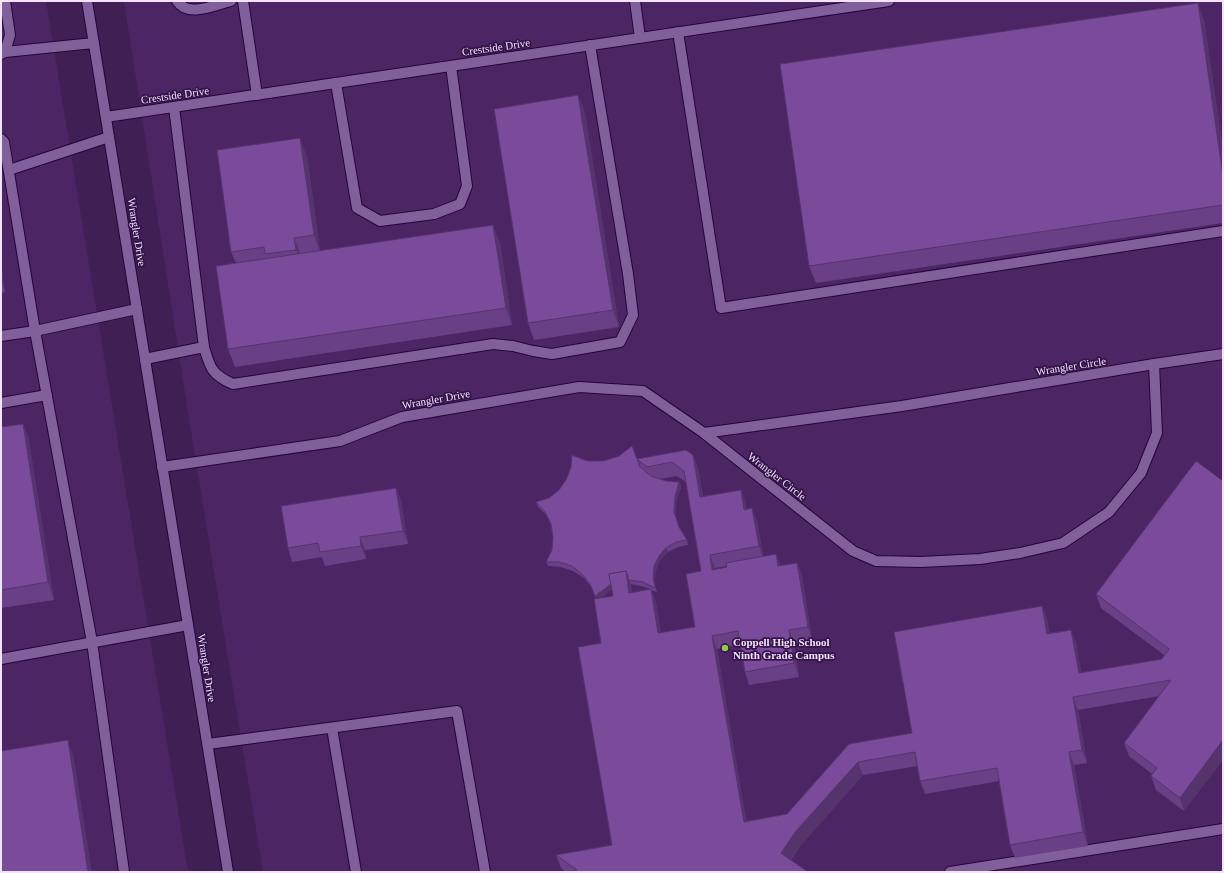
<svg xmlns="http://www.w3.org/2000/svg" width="1224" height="873" font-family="'Times New Roman',serif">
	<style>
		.built { fill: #4c2664 }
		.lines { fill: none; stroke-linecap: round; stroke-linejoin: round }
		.service-casing { stroke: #260339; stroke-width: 12 }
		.minor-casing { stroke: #260339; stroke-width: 12 }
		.service { stroke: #815f9b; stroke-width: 10 }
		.minor { stroke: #815f9b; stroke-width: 10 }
		.wall { fill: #694085; fill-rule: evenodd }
		.shaded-wall { fill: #55346c }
		.building { fill: #7a4a9b; stroke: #55346c }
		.poi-dot { fill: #91cd40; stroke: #35144a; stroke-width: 1.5 }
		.labels { text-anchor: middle; stroke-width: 3.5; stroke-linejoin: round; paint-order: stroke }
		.street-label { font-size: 11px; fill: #f2e4ff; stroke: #35144a }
		.poi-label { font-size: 11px; font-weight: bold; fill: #f2e4ff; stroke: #35144a; text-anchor: start }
	</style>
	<rect width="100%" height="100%" fill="#401f55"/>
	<g class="built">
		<path d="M1,1h45l142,871h-187z"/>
		<path d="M124,1h1099v871h-960l-73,-447z"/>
	</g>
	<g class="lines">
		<g class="service-casing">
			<g id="service">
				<path d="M177,1c11,17 38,4 54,0"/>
				<path d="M243,1l14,94"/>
				<path d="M635,1l5,37"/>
				<path d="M678,32l43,276 502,-77"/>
				<path d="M5,52l89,-9"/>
				<path d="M1,54l4,-2 5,-17 -5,-34"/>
				<path d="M336,83l21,125 23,13 54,-7 26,-10 7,-18 -16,-120"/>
				<path d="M174,107l30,240c6,21 8,28 29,37l260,-40 20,2 20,5 19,3 68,-12 13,-27 -5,-41 -38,-229"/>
				<path d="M1,139l3,3 31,189 57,311 32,230"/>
				<path d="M9,170l100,-33"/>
				<path d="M1,336l34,-5 102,-22"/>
				<path d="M145,359l59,-12"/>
				<path d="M1,403l46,-8"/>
				<path d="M1,659l187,-34"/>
				<path d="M332,728l24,144"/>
				<path d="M208,744l249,-33 28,161"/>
				<path d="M950,872l273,-43"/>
			</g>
		</g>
		<g class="minor-casing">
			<g id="minor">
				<path d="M87,1l141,871"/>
				<path d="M106,117l783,-116"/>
				<path d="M704,433l198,-27 252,-42 69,-10"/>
				<path d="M162,467l178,-26 62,-24 177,-30 64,4 61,42 149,118 23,10 45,1 59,-3 40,-6 43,-10 46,-31 32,-39 16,-40 -3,-69"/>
			</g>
		</g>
		<use href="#service" class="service"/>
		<use href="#minor" class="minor"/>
	</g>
	<g class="wall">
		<path d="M1204,20l19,129v74l-407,60 -7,-17z"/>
		<path d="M578,95l7,18 34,214 -85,13 -6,-17z"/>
		<path d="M307,156l13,95 180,-9 12,83 -277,42 -7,-18 8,-86 -5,-11z"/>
		<path d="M1,265l4,27 -4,1z"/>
		<path d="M23,424l6,17 25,159 -53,8v-181z"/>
		<path d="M693,455l5,13 5,29 43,7v5l11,12 6,35 17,10 17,-3 5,13 10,64 -18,4 5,33 -50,8 -4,-13 -5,-27 -23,4 29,172 41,-7 62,-70 63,-11 130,-127 5,13 2,14 22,-3 5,13 5,30 81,-14 2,-4 -63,-47 -5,-14 100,-133 -12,350 -28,-21 -5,-14 1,-2 -23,-18 -5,-13 35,-47 -81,14 9,53 -13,2 14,81 -73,12 -5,-13 -11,-64 -74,13 -5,-13 -2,-15 -55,9 -62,70 -10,15 17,12h-242l-5,-4 -5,-13 56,-10 -11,-202 -5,-44 -4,-11 -8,-10 -11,-7 -12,-4 -13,-1 -2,-4 6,-12 1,-13 -2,-12 -4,-9 -9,-9 -2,-5 13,-4 10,-8 28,-29h16zM677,476l9,6 15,89 -6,56 -34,6 -5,-30 -5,-13 6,2 -3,-11 2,-11 4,-10 8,-8 10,-5 10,-2 -1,-5 -8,-12 -3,-11v-15l5,-15 -2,-5 -13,-1 -6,-2zM727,566v1l-12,2v-1zM631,584l14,3 5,2 -18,4zM612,589l1,7 -12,2z"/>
		<path d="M396,488l5,13 7,43 -43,6 1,9 -41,7 -3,-9 -30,5 -4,-14z"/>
	</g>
	<g class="shaded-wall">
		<path d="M1198,3l6,17 19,129v27z"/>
		<path d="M578,95l7,18 34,214 -6,-17z"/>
		<path d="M300,138l7,18 13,96 -6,-17z"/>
		<path d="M493,225l7,17 12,83 -6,-17z"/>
		<path d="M294,238l7,17 1,12 -6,-17z"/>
		<path d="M1,265l4,27 -4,-12z"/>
		<path d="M23,424l6,17 25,159 -6,-18z"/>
		<path d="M693,455l5,13 7,42 -5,-13z"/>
		<path d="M679,482l2,5 -5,15v15l4,15 -6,-20 1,-15z"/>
		<path d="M396,488l5,13 7,43 -5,-13z"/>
		<path d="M741,490l5,14 3,19 -5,-13z"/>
		<path d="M752,508l5,13 7,39 -5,-14z"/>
		<path d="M360,537l5,13 1,9 -5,-13z"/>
		<path d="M666,548l2,4 -8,8 -4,10 -2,11 3,11 -4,-15 1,-11 5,-10z"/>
		<path d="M776,554l5,13 -3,-1z"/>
		<path d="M710,555l5,13 2,15 -5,-13z"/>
		<path d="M797,563l5,13 10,64 -4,-13z"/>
		<path d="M626,571l5,13 3,22 -5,-13z"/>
		<path d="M614,582l2,4 -20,15 -1,-5z"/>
		<path d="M651,589l5,14 7,44 -5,-14z"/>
		<path d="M1042,606l5,13 5,28 -5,-13z"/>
		<path d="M789,630l5,14 5,33 -5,-14z"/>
		<path d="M1071,630l5,13 8,43 -5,-13z"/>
		<path d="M712,636l5,13 32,186 -5,-13z"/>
		<path d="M1073,697l5,13 9,53 -5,-13z"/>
		<path d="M68,740l6,18 18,114h-4z"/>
		<path d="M1223,740v20l-39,51 -4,-13z"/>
		<path d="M1069,752l5,13 14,81 -5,-14z"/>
		<path d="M858,762l5,13 -62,70 -15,21 -5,-13 15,-22z"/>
	</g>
	<g class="building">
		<path d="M1198,3l25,173v29l-414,61 -29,-202z"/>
		<path d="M578,95l35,215 -85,13 -34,-214z"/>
		<path d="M300,138l14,97 -20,3 2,12 -31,4 -1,-7 -33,5 -14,-102z"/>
		<path d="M493,225l13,83 -278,41 -12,-83z"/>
		<path d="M23,424l25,158 -47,8v-163z"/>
		<path d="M632,446l8,21 11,9 15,5 13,1 -4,15 -1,15 5,15 8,13 -11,2 -10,6 -7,8 -5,10 -1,11 2,11 -12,-6 -14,-2 -3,-9 -17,3 2,10 -16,12 -5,-12 -8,-10 -10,-8 -13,-4h-13l6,-12 1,-13 -2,-13 -6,-12 -9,-10 13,-4 10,-8 7,-10 5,-13 1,-12 15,6h16l16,-5z"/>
		<path d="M686,450l7,5 7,42 41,-7 3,20 8,-2 7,38 -49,9 2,15 15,-3 -1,-4 50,-9 2,12 19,-3 11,64 -19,3 5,33 -49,9 -7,-41 -26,5 32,186 43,-8 62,-70 63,-11 -18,-101 148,-26 5,28 24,-4 8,43 83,-14 7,-10 -73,-55 100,-133 27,20v259l-43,58 -29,-22 6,-8 -33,-25 47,-63 -98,17 9,53 -13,2 14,80 -73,13 -13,-77 -77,13 -5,-29 -57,10 -62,69 -15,22 27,19h-240l9,-2 -21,-15 56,-10 -34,-198 23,-4 -7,-44 19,-3 -4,-22 17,-3 3,22 22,-4 7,44 37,-6 -9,-53 15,-3 -17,-100 -12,-9 -25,5 -10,-8z"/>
		<path d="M396,488l7,43 -43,6 1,9 -41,6 -2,-9 -30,5 -7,-42z"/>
		<path d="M68,740l20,132h-87v-121z"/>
	</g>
	<circle class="poi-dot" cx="725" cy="648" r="4"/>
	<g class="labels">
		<g class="street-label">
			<text transform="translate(496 47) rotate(-8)" y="4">Crestside Drive</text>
			<text transform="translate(175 95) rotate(-8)" y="4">Crestside Drive</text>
			<text transform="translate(137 232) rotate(81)" y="4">Wrangler Drive</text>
			<text transform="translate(1071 366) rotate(-9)" y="4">Wrangler Circle</text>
			<text transform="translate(436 399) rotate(-10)" y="4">Wrangler Drive</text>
			<text transform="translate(777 476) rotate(38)" y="4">Wrangler Circle</text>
			<text transform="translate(207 668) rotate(81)" y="4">Wrangler Drive</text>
		</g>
		<g class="poi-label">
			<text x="733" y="646">Coppell High School<tspan x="733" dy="13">Ninth Grade Campus</tspan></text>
		</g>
	</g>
	<rect width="1224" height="873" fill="none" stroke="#f2e4ff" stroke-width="4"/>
</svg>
